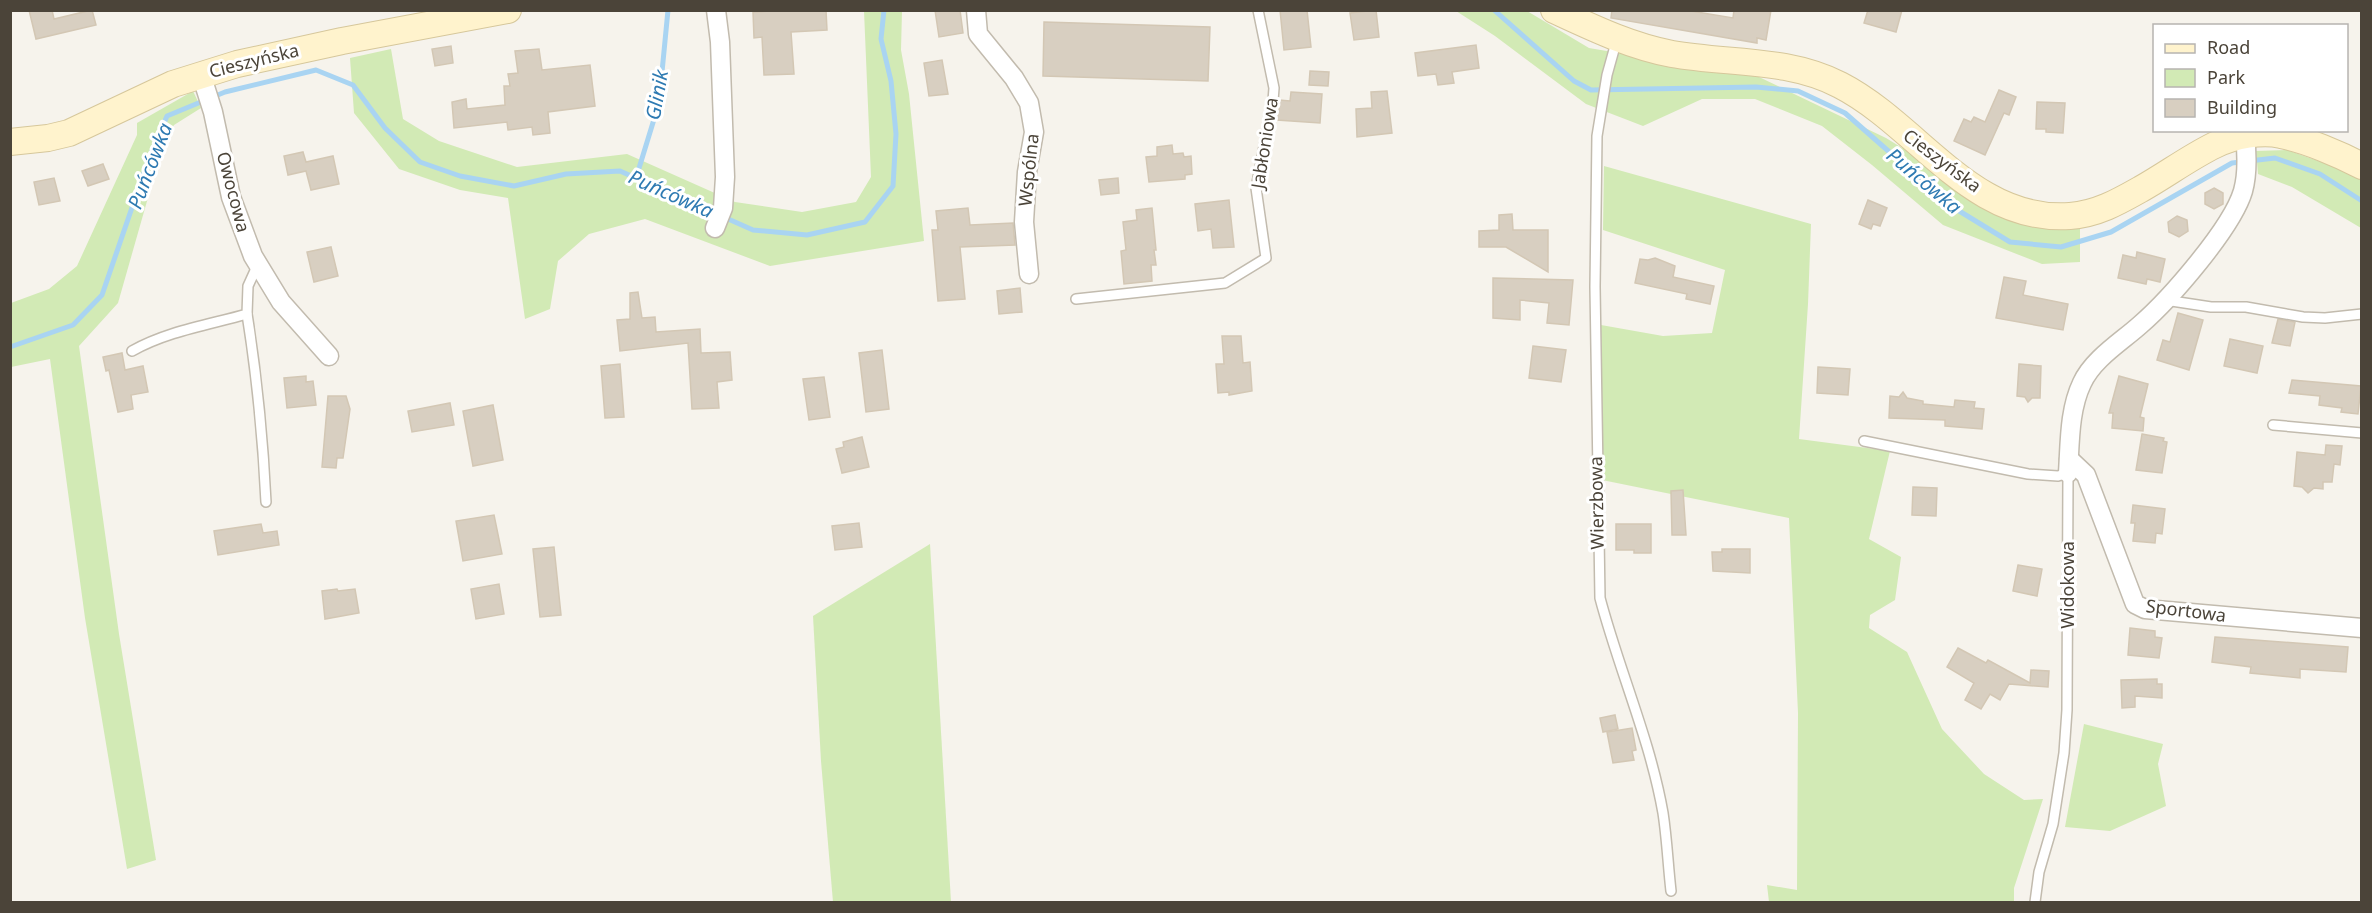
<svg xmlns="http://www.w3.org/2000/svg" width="2372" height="913" font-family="'Noto Sans',sans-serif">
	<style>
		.green { fill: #d2eab5 }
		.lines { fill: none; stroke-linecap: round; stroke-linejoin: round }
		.stream { stroke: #a9d4f2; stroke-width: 5 }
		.building { fill: #d8cfc1; stroke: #d3c7b4; stroke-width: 1.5 }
		.lane-casing { stroke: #c2bbae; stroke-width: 12 }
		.street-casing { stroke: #c2bbae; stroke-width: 21 }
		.secondary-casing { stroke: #d6c79b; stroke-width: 28 }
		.lane { stroke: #fff; stroke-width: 9 }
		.street { stroke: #fff; stroke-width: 18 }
		.secondary { stroke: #fff3cd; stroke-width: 26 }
		.labels { text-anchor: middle; stroke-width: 6; stroke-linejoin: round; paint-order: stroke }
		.street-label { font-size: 18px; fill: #4b4439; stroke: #fff }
		.water-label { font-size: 20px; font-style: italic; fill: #2e7ab2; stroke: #fff }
	</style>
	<rect width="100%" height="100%" fill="#f6f3ec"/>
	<g class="green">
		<path d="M864,11h38l-1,39 8,44 15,147 -154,25 -125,-47 -56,15 -31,27 -8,48 -25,10 -17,-121 -48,-8 -61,-21 -45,-56 -4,-55 41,-9 12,70 36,22 78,26 110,-13 108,48 67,10 54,-10 15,-25z"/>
		<path d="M1456,11h71l62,37 170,29 127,61 136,84 58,1v39l-38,2 -99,-39 -71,-60 -50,-39 -67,-27h-53l-59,27 -57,-22 -91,-68z"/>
		<path d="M193,91l8,17 -27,17 -11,20 -45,158 -39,43 40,288 37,226 -29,9 -42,-251 -35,-259 -39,8v-64l38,-14 28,-23 60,-131v-12z"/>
		<path d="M2287,150l57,20 17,10v48l-69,-41 -34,-13 -2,-23z"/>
		<path d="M1604,166l207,58 -3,80 -9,135 91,12 -21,88 32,18 -6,43 -25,15 -1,13 38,24 35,77 42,45 40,26 19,-1 -29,89v14h-245l-2,-17 30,5 1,-177 -9,-195 -187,-38 -1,-155 62,11 49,-3 13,-63 -122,-40z"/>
		<path d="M930,544l21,358h-118l-12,-141 -8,-145z"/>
		<path d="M2084,724l79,20 -5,20 8,42 -56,25 -45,-4z"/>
	</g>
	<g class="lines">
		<g class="stream">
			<path d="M1494,10l80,71 17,9 165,-3 42,4 47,22 106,93 59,36 51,5 50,-15 121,-69 43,-5 45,16 42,27"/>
			<path d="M636,178l23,-75 9,-93"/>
			<path d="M10,347l63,-22 29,-30 47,-137 18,-42 58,-24 91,-22 37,15 32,43 35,34 40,14 54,10 52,-12 54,-3 133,59 54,5 58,-13 28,-36 3,-52 -5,-53 -10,-42 3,-29"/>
		</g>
	</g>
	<g class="building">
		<path d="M29,10h23l2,9 38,-9 4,15 -60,14z"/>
		<path d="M790,10h36l1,20 -36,2 3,42 -30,1 -2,-38 -8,1 -1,-26z"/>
		<path d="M935,10h25l3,23 -24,4z"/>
		<path d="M1280,10h27l4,37 -27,3z"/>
		<path d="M1376,10l3,27 -25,3 -4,-27z"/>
		<path d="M1612,10h73l48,8 1,-8h37l-5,30 -9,-2v5l-146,-25z"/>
		<path d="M1868,10h34l-6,22 -32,-9z"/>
		<path d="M1044,22l166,5 -2,54 -165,-5z"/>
		<path d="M1476,45l3,23 -27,4 2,11 -16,2 -2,-11 -18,2 -3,-23z"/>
		<path d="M451,46l2,17 -18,3 -3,-17z"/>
		<path d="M539,49l3,21 48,-5 5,41 -47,6 2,21 -17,2 -1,-8 -24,3 -1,-8 -53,6 -2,-26 14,-3 1,10 38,-4 -1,-19h6l-2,-12 10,-1 -3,-22z"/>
		<path d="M942,60l6,34 -19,2 -5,-33z"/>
		<path d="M1310,71l19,1 -1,14 -19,-1z"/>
		<path d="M1999,90l17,7 -7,18 -5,-2 -19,42 -31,-14 10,-22 7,3 3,-5 11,5z"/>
		<path d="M1387,91l5,42 -35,4 -1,-28 16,-1 -1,-16z"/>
		<path d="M1291,92l31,2 -2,29 -43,-3 3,-20 10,1z"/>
		<path d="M2037,102l28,1 -2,30 -17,-1v-3h-10z"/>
		<path d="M1172,145l1,9 10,-1 1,4 7,-1 1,18 -7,1v4l-36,3 -3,-25 11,-1v-9z"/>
		<path d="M303,152l3,10 27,-6 6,28 -28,6 -5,-19 -18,4 -4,-19z"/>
		<path d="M103,164l6,15 -21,7 -6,-15z"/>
		<path d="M54,178l6,23 -21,4 -5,-23z"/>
		<path d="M1118,178l1,15 -18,2 -2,-15z"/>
		<path d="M2214,188l9,5v11l-9,5 -9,-5v-11z"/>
		<path d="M1229,200l5,47 -21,1 -2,-19 -13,2 -3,-27z"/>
		<path d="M1868,200l19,8 -7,18 -7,-2 -2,5 -12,-5z"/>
		<path d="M968,208l2,17 43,-2 2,22 -55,2 5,52 -27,2 -6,-71h6l-2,-19z"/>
		<path d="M1152,208l4,42h-2l2,15h-5l1,16 -28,3 -3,-33 5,-1 -3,-28 14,-2 -1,-10z"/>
		<path d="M1512,214l1,16h35v42l-42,-25h-27v-16l20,-1v-15z"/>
		<path d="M2177,216l10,4 1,11 -9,6 -10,-5 -1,-10z"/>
		<path d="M331,247l7,29 -24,6 -7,-30z"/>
		<path d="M2137,252l28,7 -5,23 -13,-3 -1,5 -28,-6 5,-23 13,3z"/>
		<path d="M1655,258l20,8 -2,11 41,9 -4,18 -24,-5 1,-5 -52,-11 5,-24 8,1z"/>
		<path d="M2004,277l22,4 -3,14 45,9 -5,26 -67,-12z"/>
		<path d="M1493,278l80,2 -4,45 -22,-2 2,-20 -29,-3v20l-27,-2z"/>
		<path d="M1020,288l2,24 -23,2 -2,-23z"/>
		<path d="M638,292l4,26 13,-1 1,15 44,-3 1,24 29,-1 2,28 -15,2 2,26 -27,1 -4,-66 -68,8 -3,-31 13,-1v-26z"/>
		<path d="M2178,313l25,7 -14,50 -32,-10 6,-20 7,2z"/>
		<path d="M2278,319l17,3 -5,24 -18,-3z"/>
		<path d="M1222,336h19l2,27 7,-1 2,29 -23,4v-3l-11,1 -2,-29h8z"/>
		<path d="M2230,339l33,7 -6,27 -33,-7z"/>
		<path d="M1533,346l33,4 -5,32 -32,-4z"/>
		<path d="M882,350l7,59 -23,3 -7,-59z"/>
		<path d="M122,353l3,17 18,-4 5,26 -17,3 2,14 -15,3 -9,-42 -3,1 -3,-14z"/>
		<path d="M620,364l4,53 -19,1 -4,-52z"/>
		<path d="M2019,364l22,2 -1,32h-8l-4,4 -3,-5 -8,-1z"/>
		<path d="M1818,367l32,2 -2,26 -31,-2z"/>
		<path d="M306,376v6l7,-1 3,24 -29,3 -3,-30z"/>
		<path d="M2119,376l29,8 -8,33 4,1 -1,13 -31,-3 1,-15h-4z"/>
		<path d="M824,377l6,40 -21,3 -6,-41z"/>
		<path d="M2292,380l69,6 -3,28 -17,-2 1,-4 -23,-3 1,-9 -31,-3z"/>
		<path d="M1903,392l4,6 16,3v3l31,3 1,-7 20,2 -1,6 10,1 -2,20 -37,-3v-6l-56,-2 1,-22 9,1z"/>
		<path d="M328,396h18l4,13 -7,49h-6l-1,10 -14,-1z"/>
		<path d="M450,403l4,22 -42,7 -4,-21z"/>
		<path d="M493,405l10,55 -30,6 -10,-55z"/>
		<path d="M2142,434l22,4 -1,3 4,1 -5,31 -26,-3z"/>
		<path d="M862,437l7,30 -27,6 -6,-24 8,-2 -1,-5z"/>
		<path d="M2326,445l16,1 -2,19 -6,-1 -2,18h-9v7l-9,-1 -6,5 -6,-6 -8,-1 3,-34 28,3z"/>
		<path d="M1913,487l24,1 -1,28 -24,-1z"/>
		<path d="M1683,490l3,45h-14l-1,-44z"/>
		<path d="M2133,505l32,4 -3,25 -6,-1 -1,10 -22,-2 2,-18h-4z"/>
		<path d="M494,515l8,39 -39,7 -7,-40z"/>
		<path d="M859,523l3,24 -27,3 -3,-24z"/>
		<path d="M261,524l2,9 14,-2 2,14 -61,10 -4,-24z"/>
		<path d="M1616,524h35v29h-17v-3h-18z"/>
		<path d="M554,547l7,68 -21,2 -7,-68z"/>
		<path d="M1722,549h28v24l-37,-2 -1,-19h10z"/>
		<path d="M2018,565l24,4 -5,27 -24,-5z"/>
		<path d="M499,584l5,30 -28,5 -5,-30z"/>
		<path d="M337,589l1,2 17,-2 4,24 -34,6 -3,-28z"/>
		<path d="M2130,628l25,3v6l7,1 -3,20 -31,-3z"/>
		<path d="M2215,637l133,10 -2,25 -46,-3v9l-50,-5 1,-6 -39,-5z"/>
		<path d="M1958,648l28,15 2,-3 42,23 1,-13 18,1 -1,16 -39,-3 -9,16 -10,-6 -9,15 -16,-9 9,-17 -27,-16z"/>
		<path d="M2157,679v5h5v14l-27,-2v11l-13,1 -1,-28z"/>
		<path d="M1615,715l3,14 -15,3 -3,-14z"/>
		<path d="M1632,728l4,22 -4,1 2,9 -21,3 -6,-31z"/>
	</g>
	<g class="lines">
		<g class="lane-casing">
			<g id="lane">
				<path d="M1617,39l-10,36 -10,61 -2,151 5,311c19,72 50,141 63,215 4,26 5,52 8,78"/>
				<path d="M1076,299l149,-16 41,-25 -10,-70 17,-87 1,-13 -16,-78"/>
				<path d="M2165,300l46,7h35l57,10 22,1 37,-4"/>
				<path d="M247,314c10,63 16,125 19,188"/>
				<path d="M132,351c36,-20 76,-26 115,-37l1,-28 10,-22"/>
				<path d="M2273,425l89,8"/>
				<path d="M1864,441l164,33 30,2 10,-3 -1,237 -3,43 -11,71 -14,48 -4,30"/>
			</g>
		</g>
		<g class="street-casing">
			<g id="street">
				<path d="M976,10l2,24 36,44 15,25 5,29 -7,40 -3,50 5,52"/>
				<path d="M201,74l12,38 18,85 22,59 28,46 48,54"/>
				<path d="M715,228l8,-20 2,-31 -5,-135 -4,-32"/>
				<path d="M2069,459l17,16 49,129 10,5 217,19"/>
				<path d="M2068,473c2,-30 1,-63 14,-90 11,-24 39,-41 58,-58 30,-26 92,-97 103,-134 5,-18 4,-37 2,-55"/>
			</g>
		</g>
		<g class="secondary-casing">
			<g id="secondary">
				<path d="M1554,10c39,18 76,36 118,44 57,10 116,4 168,31 78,40 132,138 230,131 27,-2 48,-14 71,-27 25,-14 49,-32 74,-44 18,-9 47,-15 66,-10 25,5 58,19 81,31"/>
				<path d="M10,142l38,-4 21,-5 104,-49 64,-20 105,-23 166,-31"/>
			</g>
		</g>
		<use href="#lane" class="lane"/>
		<use href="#street" class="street"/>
		<use href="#secondary" class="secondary"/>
	</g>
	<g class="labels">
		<g class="street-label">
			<text transform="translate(254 61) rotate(-14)" y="6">Cieszyńska</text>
			<text transform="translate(1265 143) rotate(-81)" y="6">Jabłoniowa</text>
			<text transform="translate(1942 161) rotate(37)" y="6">Cieszyńska</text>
			<text transform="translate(1029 170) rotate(-84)" y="6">Wspólna</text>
			<text transform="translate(233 192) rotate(75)" y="6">Owocowa</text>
			<text transform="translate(1597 503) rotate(-91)" y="6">Wierzbowa</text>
			<text transform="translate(2068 585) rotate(-90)" y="6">Widokowa</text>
			<text transform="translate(2186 611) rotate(7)" y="6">Sportowa</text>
		</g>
		<g class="water-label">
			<text transform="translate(657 95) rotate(-80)" y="7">Glinik</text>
			<text transform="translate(150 166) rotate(-69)" y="7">Puńcówka</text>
			<text transform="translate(1924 181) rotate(40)" y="7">Puńcówka</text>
			<text transform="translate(671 194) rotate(24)" y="7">Puńcówka</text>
		</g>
	</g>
	<rect width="2372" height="913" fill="none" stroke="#4b4439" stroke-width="24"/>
	<rect x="2153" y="24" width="195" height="108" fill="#ffffff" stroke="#b7b4b0" stroke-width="1.5"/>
	<rect x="2165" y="44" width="30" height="9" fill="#fff3cd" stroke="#b7b4b0" stroke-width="1.5"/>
	<text x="2207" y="54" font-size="18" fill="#4b4439">Road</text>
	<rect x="2165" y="69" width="30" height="18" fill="#d2eab5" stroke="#b7b4b0" stroke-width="1.5"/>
	<text x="2207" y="84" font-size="18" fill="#4b4439">Park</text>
	<rect x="2165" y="99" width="30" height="18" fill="#d8cfc1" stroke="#b7b4b0" stroke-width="1.5"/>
	<text x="2207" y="114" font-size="18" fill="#4b4439">Building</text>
</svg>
